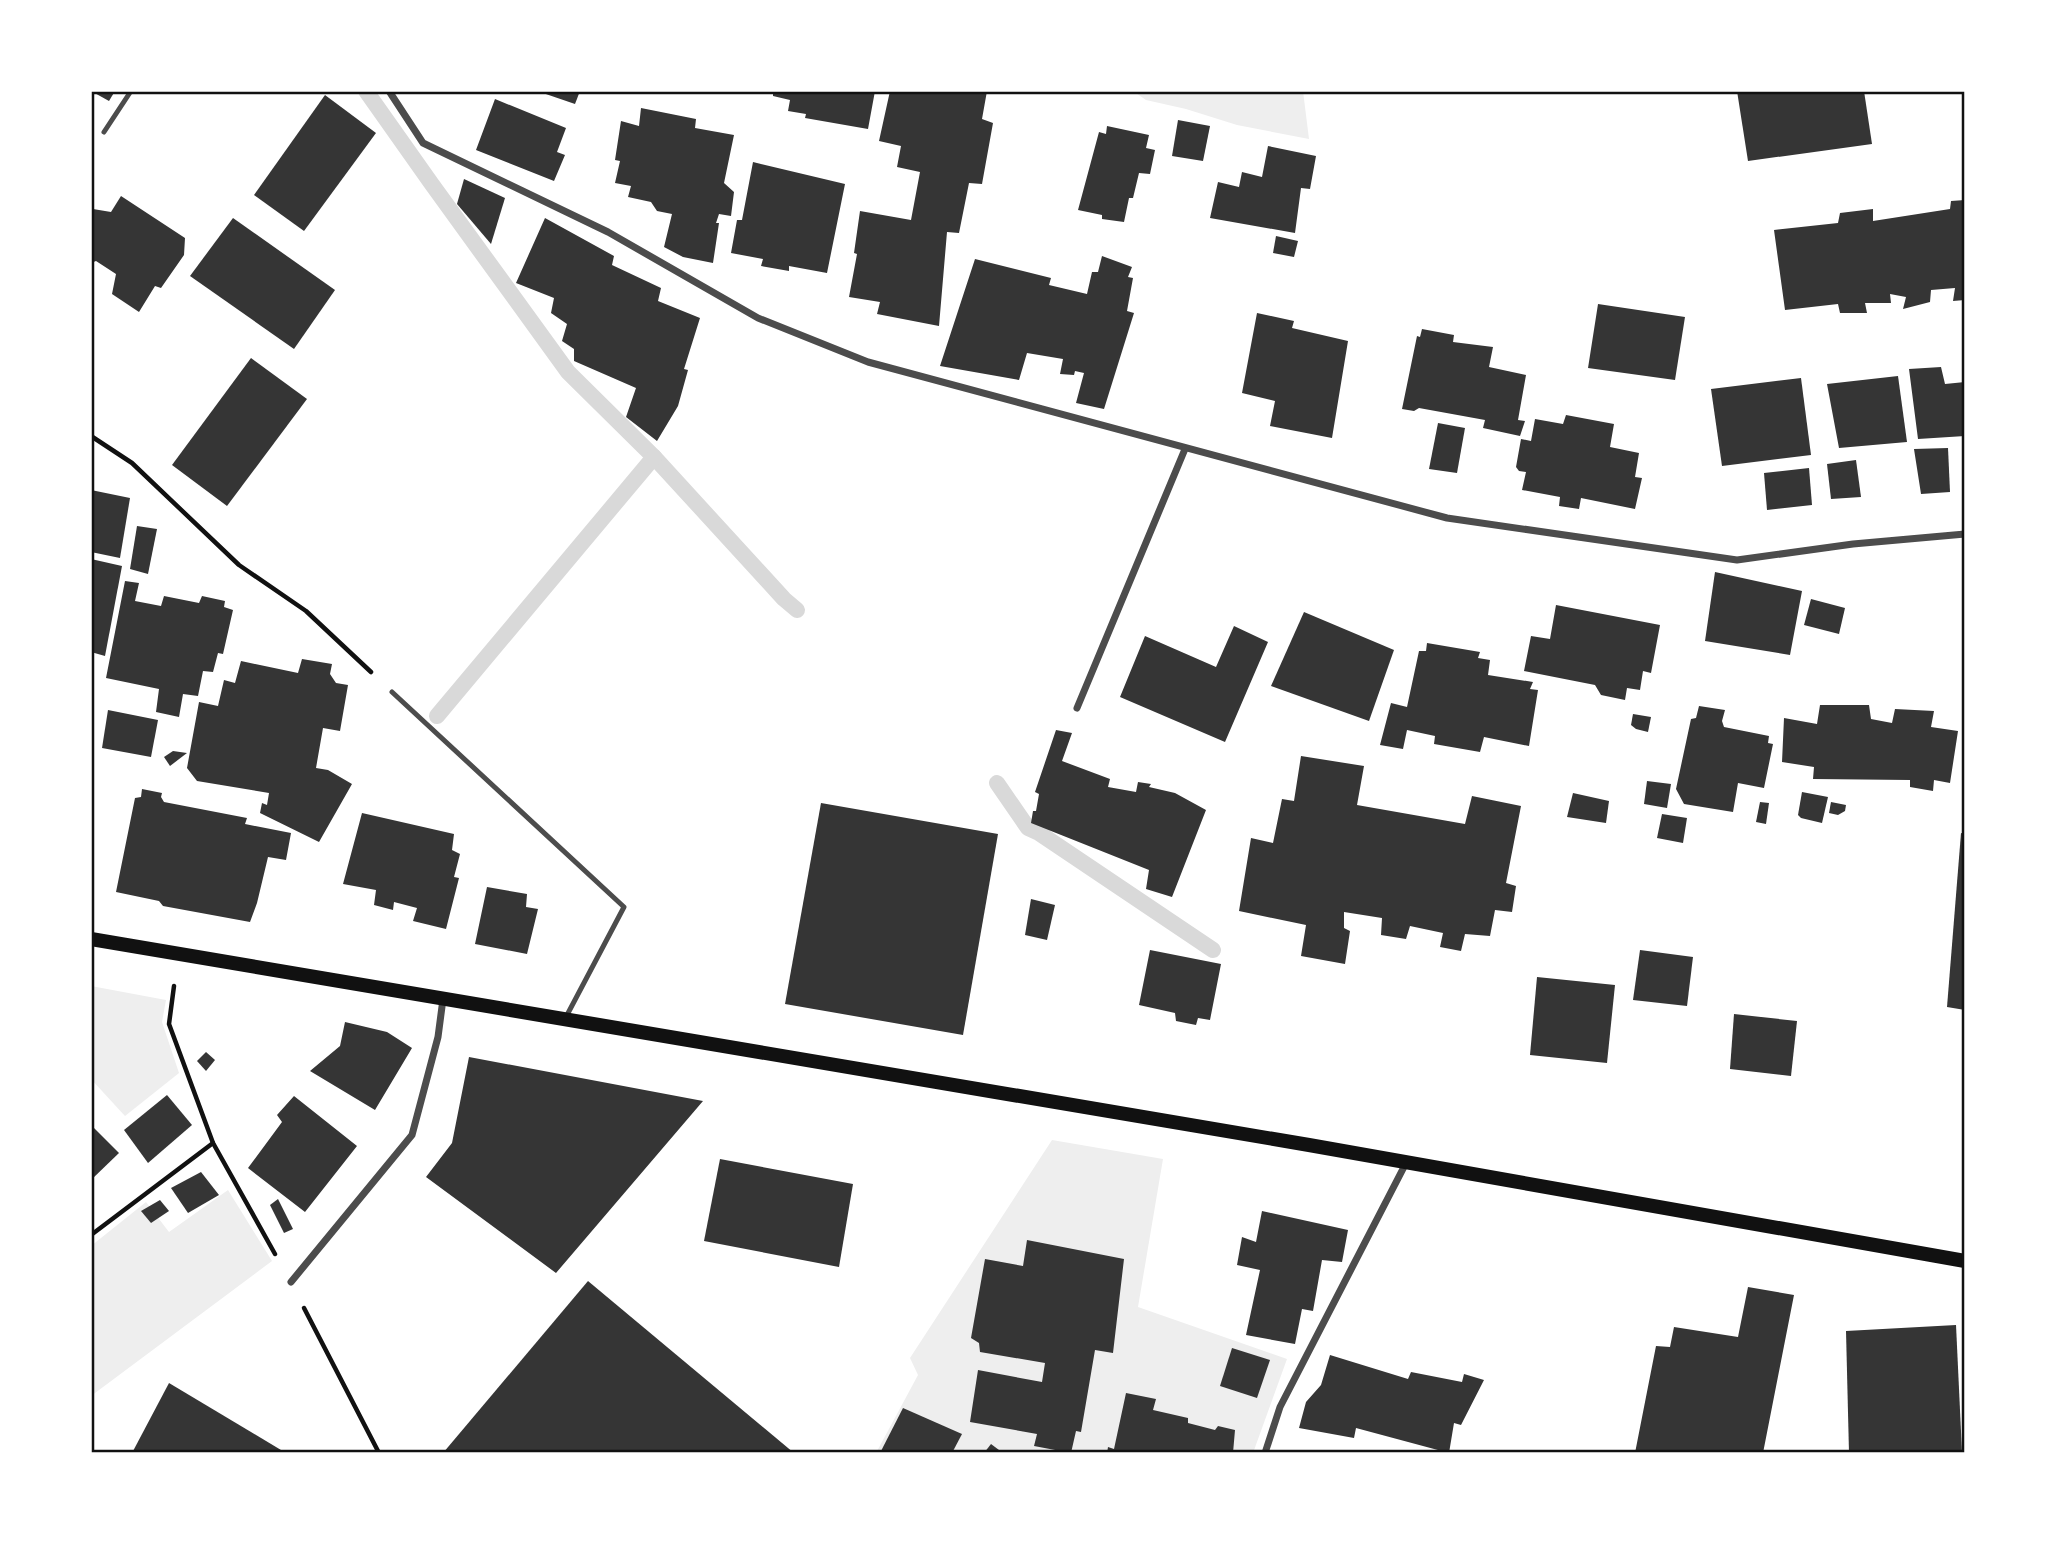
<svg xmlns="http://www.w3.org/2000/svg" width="2056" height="1544" font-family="'DM Sans',sans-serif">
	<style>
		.green { fill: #eee }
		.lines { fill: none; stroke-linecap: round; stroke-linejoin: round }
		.stream { stroke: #d9d9d9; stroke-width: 16 }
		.building { fill: #353535 }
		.path { stroke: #111; stroke-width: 4.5 }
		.service { stroke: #4c4c4c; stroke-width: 5 }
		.minor { stroke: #4c4c4c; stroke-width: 7 }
		.secondary { stroke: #111; stroke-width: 14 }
		.neatline { fill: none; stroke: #111; stroke-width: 2.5 }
	</style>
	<rect width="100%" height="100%" fill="#fff"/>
	<g class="green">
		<path d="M1133,91h170l6,48 -72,-14 -51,-16 -40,-9z"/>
		<path d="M91,986l75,14 -4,22 17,51 -54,43 -34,-37z"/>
		<path d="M1052,1140l111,19 -25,148 149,52 -34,94h-377l42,-78 -8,-17z"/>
		<path d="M228,1190l44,71 -181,135v-150l55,-44 23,30z"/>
	</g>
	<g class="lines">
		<g class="stream">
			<path d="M366,91l65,92 137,189 86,85 130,142 13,11"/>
			<path d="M437,716l217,-259"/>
			<path d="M997,783l31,45 11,5 174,117"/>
		</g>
	</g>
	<g class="building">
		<path d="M91,91h24l-6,10z"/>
		<path d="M537,91h43l-5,13z"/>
		<path d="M773,91h102l-7,38 -63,-11 1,-4 -18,-3 2,-11 -17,-4z"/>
		<path d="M890,91h97l-5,28 11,4 -11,61 -13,-1 -10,50 -12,-1 -8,94 -62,-12 3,-12 -31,-5 8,-43 -3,-1 6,-42 51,9 9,-48 -23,-5 4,-21 -22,-5z"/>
		<path d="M1737,91h127l8,53 -124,17z"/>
		<path d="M325,95l51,38 -72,98 -50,-36z"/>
		<path d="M495,99l71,29 -9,24 8,3 -11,26 -78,-31z"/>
		<path d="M641,108l55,11 -1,9 39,7 -10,48 10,9 -3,24 -12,-2 -3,9h3l-6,40 -30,-6 -19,-10 8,-33 -15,-3 -6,-9 -23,-5 3,-11 -16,-3 5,-22 -5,-1 6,-39 18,5z"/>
		<path d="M1178,120l32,6 -7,35 -31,-5z"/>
		<path d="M1107,126l42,9 -3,13 9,2 -5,24 -11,-1 -6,25h-4l-5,24 -22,-3v-4l-24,-5 21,-78 7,2z"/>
		<path d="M1268,146l48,10 -6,33 -9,-1 -6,45 -85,-15 8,-36 21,5 3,-15 20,5z"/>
		<path d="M753,162l92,22 -18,89 -38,-7v5l-28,-5 2,-7 -32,-6 6,-33h5z"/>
		<path d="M464,179l41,19 -14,46 -34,-40z"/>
		<path d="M121,196l64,42 -1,17 -23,33 -6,-2 -16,26 -27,-18 4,-20 -20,-13 -5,2v-50l2,-4 18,3z"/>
		<path d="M1965,200v100l-12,1 2,-13 -24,2 -1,12 -27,7 3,-12 -16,-3 1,9h-26l2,10h-27l-2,-9 -53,6 -11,-80 64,-7 2,-10 33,-4v12l77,-12 1,-8z"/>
		<path d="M233,218l102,72 -41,59 -104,-73z"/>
		<path d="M545,218l69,38 -2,9 49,23 -3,13 42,17 -16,51 4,1 -10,36 -21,35 -31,-24 10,-29 -62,-27v-12l-12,-8 5,-17 -16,-11 3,-15 -38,-15z"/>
		<path d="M1276,236l22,5 -4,16 -21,-4z"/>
		<path d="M1102,256l30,11 -4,10 5,1 -6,33 7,2 -30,96 -28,-6 8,-30 -9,-2 -1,4 -14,-1 3,-15 -36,-6 -8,27 -79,-14 35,-107 76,19 -2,7 38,9 5,-22h6z"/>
		<path d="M1598,304l87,13 -10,63 -87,-12z"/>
		<path d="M1257,313l37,8 -2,7 56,13 -16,97 -62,-12 5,-25 -33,-8z"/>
		<path d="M1422,329l32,6 -1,7 40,5 -4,20 37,8 -8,45 7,1 -5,15 -37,-8 2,-8 -66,-12 -5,3 -12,-2 15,-73 3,1z"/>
		<path d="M251,358l56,41 -80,107 -55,-41z"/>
		<path d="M1941,367l4,17 20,-2v54l-47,3 -9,-70z"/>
		<path d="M1898,376l9,66 -68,6 -12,-64z"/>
		<path d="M1801,378l10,77 -89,11 -11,-77z"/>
		<path d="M1566,415l48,9 -4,23 29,6 -4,24 7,1 -7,31 -54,-11 -2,11 -20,-3 1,-9 -38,-7 4,-18 -7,-1 -3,-4 5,-28 10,2 4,-22 28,5z"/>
		<path d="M1438,423l27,5 -8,45 -28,-4z"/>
		<path d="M1948,448l2,44 -29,2 -7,-45z"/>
		<path d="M1856,460l5,37 -30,2 -4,-35z"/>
		<path d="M1809,468l3,37 -45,5 -3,-37z"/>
		<path d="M91,490l39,8 -10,60 -29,-6z"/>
		<path d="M137,526l20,3 -9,45 -18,-5z"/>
		<path d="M91,559l31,7 -17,90 -14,-4z"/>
		<path d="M1715,572l87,19 -12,64 -85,-14z"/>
		<path d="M125,581l14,2 -4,18 26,5 3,-10 35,7 3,-7 23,5 -1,6 9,3 -10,44 -5,-1 -5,19 -10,-1 -5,25 -15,-2 -4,23 -23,-5 3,-23 -53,-11z"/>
		<path d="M1811,599l34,9 -6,26 -35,-9z"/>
		<path d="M1556,605l104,20 -9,48 -8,-2 -3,19 -13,-2 -2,12 -24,-5 -6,-10 -71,-14 7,-35 19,3z"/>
		<path d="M1304,612l90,38 -25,71 -98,-35z"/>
		<path d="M1234,626l34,16 -43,100 -105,-45 25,-61 71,31z"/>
		<path d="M1427,643l53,9 -2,6 12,2 -2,15 45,7 -3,7 8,1 -9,56 -45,-9 -4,15 -46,-8 1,-8 -28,-6 -4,19 -23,-4 11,-42 16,4 12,-56h7z"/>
		<path d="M302,659l30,5 -2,10 6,9 12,2 -8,46 -17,-3 -7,40 12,2 24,14 -33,58 -59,-29 2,-10 5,2 2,-12 -72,-12 -10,-13 12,-66 19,4 6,-26 11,3 6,-22 57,12z"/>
		<path d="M1820,705h49l2,14 21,4 3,-14 39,2 -3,16 27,4 -8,52 -16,-3 -1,11 -23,-4v-7l-97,-1 1,-12 -32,-5 2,-44 33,6z"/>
		<path d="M1699,706l26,4 -3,11 2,6 45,9 -1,7 5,1 -9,44 -26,-5 -5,29 -49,-8 -8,-15 15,-70 5,-1z"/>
		<path d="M108,710l50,10 -7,37 -49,-9z"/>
		<path d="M1633,714l18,3 -3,15 -12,-3 -5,-4z"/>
		<path d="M1056,730l16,3 -10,28 48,18 -2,8 28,5 2,-10 13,2 -2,3 26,6 31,17 -34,87 -26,-8 3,-19 -118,-47 2,-12h3l3,-17 -4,-2z"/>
		<path d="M173,751l14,2 -17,13 -6,-9z"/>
		<path d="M1301,756l63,10 -7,39 108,19 7,-28 49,10 -15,77 10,3 -4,26 -17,-2 -5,26 -25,-2 -4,17 -21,-4 3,-14 -33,-7 -4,13 -25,-4 1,-17 -38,-6v16l6,3 -5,33 -44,-8 5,-31 -67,-14 12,-73 22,5 9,-44 12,2z"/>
		<path d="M1647,781l24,3 -4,24 -23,-4z"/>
		<path d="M142,789l20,4 -1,4 3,5 83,16 -2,6 46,9 -5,27 -18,-3 -11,46 -7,19 -87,-16 -4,-5 -43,-9 19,-94 6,-1z"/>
		<path d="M1802,792l26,5 -6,26 -21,-5 -3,-3z"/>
		<path d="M1573,793l36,8 -3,22 -39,-6z"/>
		<path d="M1760,802l9,1 -3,21 -10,-2z"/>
		<path d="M1831,802l15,3 -1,6 -7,4 -9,-2z"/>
		<path d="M821,803l177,31 -35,201 -178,-31z"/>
		<path d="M362,813l92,21 -2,16 8,4 -6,23 5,1 -13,51 -33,-8 4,-13 -23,-6 -1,8 -19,-5 2,-15 -33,-6z"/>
		<path d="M1662,814l25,4 -4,25 -26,-5z"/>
		<path d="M1961,833l4,1v176l-18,-3z"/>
		<path d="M487,887l40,7 -1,13 12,2 -11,45 -52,-10z"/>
		<path d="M1031,899l24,6 -8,35 -22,-5z"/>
		<path d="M1150,950l71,14 -11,56 -12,-2 -2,7 -20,-4 -1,-8 -36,-8z"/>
		<path d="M1640,950l53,7 -6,49 -54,-6z"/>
		<path d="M1537,977l78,8 -8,78 -77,-8z"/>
		<path d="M1734,1014l63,7 -6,55 -61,-7z"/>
		<path d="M345,1022l42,10 25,16 -37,62 -65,-39 30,-25z"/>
		<path d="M206,1052l9,8 -9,11 -9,-10z"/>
		<path d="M469,1057l234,44 -147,172 -130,-96 26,-34z"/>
		<path d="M167,1095l25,30 -44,38 -24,-33z"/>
		<path d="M294,1096l63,50 -52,66 -57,-44 34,-46 -5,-7z"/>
		<path d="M91,1125l28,28 -28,27z"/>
		<path d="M720,1159l133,25 -14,83 -135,-26z"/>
		<path d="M201,1172l18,23 -31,18 -17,-25z"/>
		<path d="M278,1199l15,30 -9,4 -14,-28z"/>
		<path d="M160,1200l9,11 -18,12 -10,-12z"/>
		<path d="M1262,1211l86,19 -6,32 -20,-2 -9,51 -11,-2 -7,35 -49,-9 14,-65 -23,-5 5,-28 14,5z"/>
		<path d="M1027,1240l97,19 -11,94 -18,-3 -14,82 -5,-1 -5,22 -37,-7 3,-12 -67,-12 8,-52 64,12 3,-19 -65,-11 -1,-9 -8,-5 14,-79 38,7z"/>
		<path d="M588,1281l206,172h-351z"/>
		<path d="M1748,1287l46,8 -31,158h-128l21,-107 14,1 4,-20 64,10z"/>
		<path d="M1956,1325l6,128h-113l-3,-122z"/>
		<path d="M1232,1348l38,12 -13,38 -37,-12z"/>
		<path d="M1330,1355l78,24 3,-7 51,10 2,-8 20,6 -23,45 -7,-2 -5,30 -93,-25 -2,10 -55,-10 7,-26 15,-17z"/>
		<path d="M169,1383l117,70h-154z"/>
		<path d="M1126,1393l30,6 -3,11 35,8v5l27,7 3,-4 17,4 -2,23h-126l1,-6 6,2z"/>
		<path d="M903,1408l59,26 -10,19h-72z"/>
		<path d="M991,1444l12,9h-19z"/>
	</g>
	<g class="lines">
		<g class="path">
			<path d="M91,436l41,27 107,102 67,46 65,61"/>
			<path d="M174,986l-5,38 44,119 62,111"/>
			<path d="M91,1235l122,-92"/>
			<path d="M304,1308l75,145"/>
		</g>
		<g class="service">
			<path d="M104,132l27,-41"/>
			<path d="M392,692l232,215 -58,110"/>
		</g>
		<g class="minor">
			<path d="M389,91l34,52 185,89 150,86 110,44 579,156 290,42 116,-16 112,-10"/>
			<path d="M1077,708l108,-259"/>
			<path d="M291,1282l121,-147 26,-98 5,-38"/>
			<path d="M1265,1453l15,-46 126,-244"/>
		</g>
		<path class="secondary" d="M91,939l1218,206 656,116"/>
	</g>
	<rect width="2056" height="1544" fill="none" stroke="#ffffff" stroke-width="186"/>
	<rect x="93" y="93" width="1870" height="1358" class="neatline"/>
</svg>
